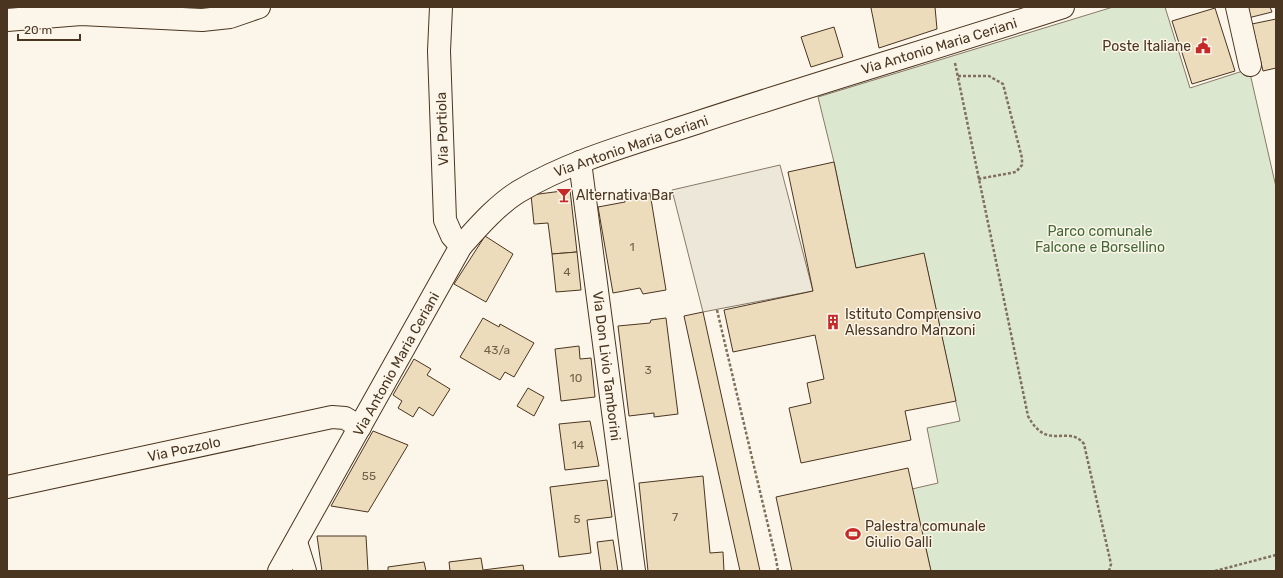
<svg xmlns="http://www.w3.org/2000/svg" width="1283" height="578" font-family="Rubik,sans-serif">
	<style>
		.green { fill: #dce7d0; stroke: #887966 }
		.parking { fill: #ede7d9; stroke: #887966 }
		.building { fill: #ecdcbc; stroke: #4a3520 }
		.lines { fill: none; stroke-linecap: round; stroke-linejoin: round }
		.minor-casing { stroke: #4a3520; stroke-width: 24 }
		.path { stroke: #7f6f5c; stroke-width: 2.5; stroke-dasharray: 3 2; stroke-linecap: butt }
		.minor { stroke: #fbf6e9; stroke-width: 22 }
		.labels { text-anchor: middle; stroke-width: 3; stroke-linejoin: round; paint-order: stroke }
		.number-label { font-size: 12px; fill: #725f47 }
		.street-label { font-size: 14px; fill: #4a3520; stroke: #fbf6e9 }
		.poi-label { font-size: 14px; fill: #4a3520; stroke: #fbf6e9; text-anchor: start }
		.park-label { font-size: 14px; fill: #436837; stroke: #fbf6e9 }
	</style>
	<rect width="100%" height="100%" fill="#fbf6e9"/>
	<path class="green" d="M1113,7h52l25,81 59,-19 27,118v384h-345l-19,-82 26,-6 -11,-55 33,-7 -36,-167 -68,14 -22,-106 -16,-65z"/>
	<path class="parking" d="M780,165l33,126 -110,21 -31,-122z"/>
	<g class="building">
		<path d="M873,7h62l2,22 -58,19 -8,-40z"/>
		<path d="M1245,7h25l2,5 -24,6z"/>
		<path d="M1215,8l20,63 -43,13 -20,-63z"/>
		<path d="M1276,19v49l-13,3 -11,-47z"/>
		<path d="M834,27l9,30 -32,10 -10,-30z"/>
		<path d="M834,162l22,106 68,-15 32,148 -51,10 6,29 -110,23 -12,-55 22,-5 -4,-20 17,-4 -9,-44 -82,17 -9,-42 89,-19 -25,-119z"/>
		<path d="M570,190l7,62 -25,2 -4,-31 -14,1 -3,-29z"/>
		<path d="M650,193l16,97 -23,4 -3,-6 -27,5 -15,-86 27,-5 1,-5z"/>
		<path d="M485,236l28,18 -27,48 -32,-18z"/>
		<path d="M577,252l4,38 -25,2 -4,-38z"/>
		<path d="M703,312l57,259h-20l-56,-255z"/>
		<path d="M483,318l16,9 1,-3 34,19 -20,34 -9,-5 -5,8 -40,-23z"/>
		<path d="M666,318l12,96 -24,3v-4l-25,3 -11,-90 32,-3 1,-3z"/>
		<path d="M579,346l1,13 11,-1 4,39 -34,4 -6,-52z"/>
		<path d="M414,359l17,10 -4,6 23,14 -17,27 -14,-9 -6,10 -15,-9 4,-7 -9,-6z"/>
		<path d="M528,388l16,9 -10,19 -17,-10z"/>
		<path d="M590,421l9,45 -34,4 -6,-46z"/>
		<path d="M373,431l35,14 -40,67 -37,-6z"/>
		<path d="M908,468l23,103h-139l-16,-74z"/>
		<path d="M703,476l7,77 13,-1 1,19h-76l-9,-88z"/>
		<path d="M607,480l5,37 -25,3 4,33 -32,4 -9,-70z"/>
		<path d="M317,536h49l2,35h-46z"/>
		<path d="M613,540l5,31h-17l-4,-29z"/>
		<path d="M481,558l2,12 40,-5 1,6h-74l-1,-9z"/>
		<path d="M424,562l2,9h-38v-4z"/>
	</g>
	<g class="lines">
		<g class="minor-casing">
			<g id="minor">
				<path d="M441,7l-2,44 6,169 7,16 9,10"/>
				<path d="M1237,7l13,58"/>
				<path d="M7,20l74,-6 121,6 28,-3 29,-10"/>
				<path d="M580,162l54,409"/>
				<path d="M7,487l325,-70 13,1 15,9"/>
				<path d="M296,542l9,29"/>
				<path d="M279,571l182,-325c17,-19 35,-40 57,-54 55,-33 121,-50 181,-70 121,-40 243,-76 364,-115"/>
			</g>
		</g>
		<g class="path">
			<path d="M955,63l73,353c20,37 39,7 56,28l27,120 -2,7"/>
			<path d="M958,76h31l14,8 19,74v7l-6,7 -38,7"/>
			<path d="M717,310l59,249 2,12"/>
			<path d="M1215,571l61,-16"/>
		</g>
		<use href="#minor" class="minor"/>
	</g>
	<defs>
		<g id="civic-bare" transform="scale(1.2)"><path d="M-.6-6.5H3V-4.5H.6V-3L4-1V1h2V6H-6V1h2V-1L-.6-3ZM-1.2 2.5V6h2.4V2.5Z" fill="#c62828" stroke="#fbf6e9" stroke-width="2.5" paint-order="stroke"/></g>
		<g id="bar-bare" transform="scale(1.2)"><path d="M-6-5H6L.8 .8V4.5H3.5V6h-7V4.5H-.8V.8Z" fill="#c62828" stroke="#fbf6e9" stroke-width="2.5" paint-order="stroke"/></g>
		<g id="building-bare" transform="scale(1.2)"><path d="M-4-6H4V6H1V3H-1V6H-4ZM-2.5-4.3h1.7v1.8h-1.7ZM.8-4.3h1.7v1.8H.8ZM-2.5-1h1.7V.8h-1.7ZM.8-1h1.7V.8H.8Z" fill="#c62828" stroke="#fbf6e9" stroke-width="2.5" paint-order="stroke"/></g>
		<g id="stadium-bare" transform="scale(1.2)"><path d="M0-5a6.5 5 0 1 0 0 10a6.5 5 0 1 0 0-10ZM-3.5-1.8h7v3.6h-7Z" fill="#c62828" stroke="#fbf6e9" stroke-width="2.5" paint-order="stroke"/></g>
	</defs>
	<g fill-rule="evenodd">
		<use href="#civic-bare" x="1203" y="46"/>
		<use href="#bar-bare" x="564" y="195"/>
		<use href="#building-bare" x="833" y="322"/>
		<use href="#stadium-bare" x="853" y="534"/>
	</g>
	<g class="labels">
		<g class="number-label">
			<text x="632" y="251">1</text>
			<text x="567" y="276">4</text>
			<text x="497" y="354">43/a</text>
			<text x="648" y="374">3</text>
			<text x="576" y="382">10</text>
			<text x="578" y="449">14</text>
			<text x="369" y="480">55</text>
			<text x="675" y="521">7</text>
			<text x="577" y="523">5</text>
		</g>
		<g class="street-label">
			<text transform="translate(939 46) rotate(-17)" y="5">Via Antonio Maria Ceriani</text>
			<text transform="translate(442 129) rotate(-92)" y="5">Via Portiola</text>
			<text transform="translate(631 146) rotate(-19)" y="5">Via Antonio Maria Ceriani</text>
			<text transform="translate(396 364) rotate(-61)" y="5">Via Antonio Maria Ceriani</text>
			<text transform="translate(607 366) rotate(83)" y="5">Via Don Livio Tamborini</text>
			<text transform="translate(184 449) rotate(-12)" y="5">Via Pozzolo</text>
		</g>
		<g class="poi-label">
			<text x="1191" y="51" text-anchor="end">Poste Italiane</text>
			<text x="576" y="200">Alternativa Bar</text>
			<text x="845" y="319">Istituto Comprensivo<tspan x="845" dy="16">Alessandro Manzoni</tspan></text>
			<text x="865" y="531">Palestra comunale<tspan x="865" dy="16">Giulio Galli</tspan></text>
		</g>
		<g class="park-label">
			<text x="1100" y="236">Parco comunale<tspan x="1100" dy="16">Falcone e Borsellino</tspan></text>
		</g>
	</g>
	<rect width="1283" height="578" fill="none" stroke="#4a3520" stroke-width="16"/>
	<path d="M18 34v6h62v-6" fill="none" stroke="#4a3520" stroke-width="2"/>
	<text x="24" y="34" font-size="12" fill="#4a3520" stroke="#fbf6e9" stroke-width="3" paint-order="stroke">20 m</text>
</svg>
